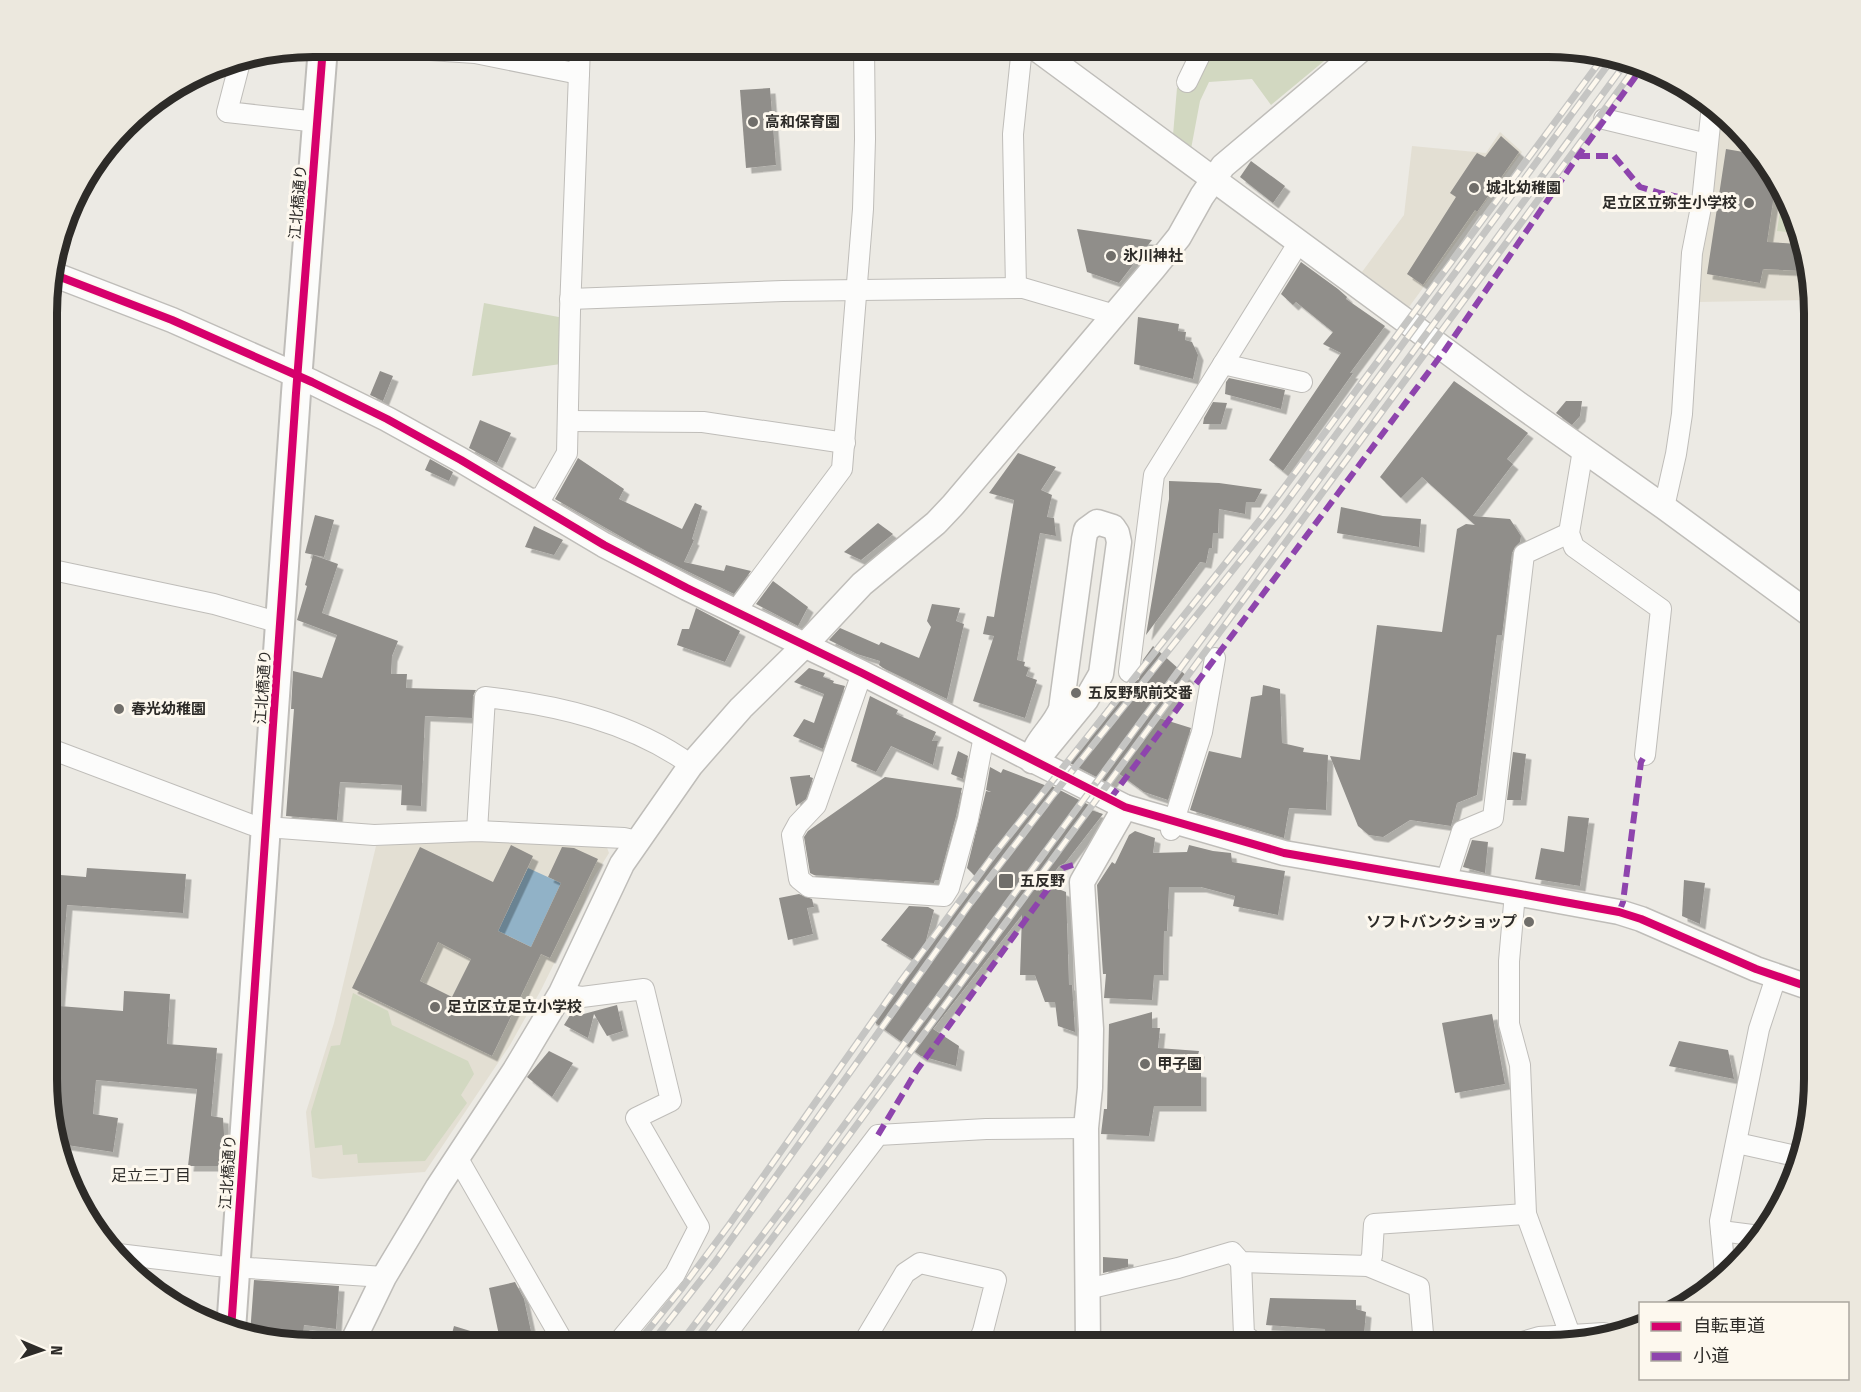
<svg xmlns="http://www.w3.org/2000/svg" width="1861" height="1392" font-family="'Fira Sans Condensed','Noto Sans JP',sans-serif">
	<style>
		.built { fill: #e3dfd3 }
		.green { fill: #d2d8c1 }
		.water { fill: #91b2c7 }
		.building { fill: #908e8a; fill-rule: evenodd; filter: url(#shadow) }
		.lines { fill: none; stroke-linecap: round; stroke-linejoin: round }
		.minor-casing { stroke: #bfbdb9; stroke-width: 22 }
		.tertiary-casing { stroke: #bfbdb9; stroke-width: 27 }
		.secondary-casing { stroke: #bfbdb9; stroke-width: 32 }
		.minor { stroke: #fcfcfb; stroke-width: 20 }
		.tertiary { stroke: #fcfcfb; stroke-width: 24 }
		.secondary { stroke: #fcfcfb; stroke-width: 28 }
		.rail-casing { stroke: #c5c5c3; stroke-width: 7 }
		.rail { stroke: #fdf8ee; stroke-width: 4.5; stroke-dasharray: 14; stroke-linecap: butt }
		.quiet { stroke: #8e44ad; stroke-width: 6; stroke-dasharray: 12 6; stroke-linecap: butt }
		.cycleway-casing { stroke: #fdf8ee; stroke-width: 11 }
		.cycleway { stroke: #d6006c; stroke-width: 8 }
		.poi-dot { fill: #706e6a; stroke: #fdf8ee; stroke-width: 2 }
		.labels { text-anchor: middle; stroke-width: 6; stroke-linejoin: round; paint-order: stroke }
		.poi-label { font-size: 15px; font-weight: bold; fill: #2d2b28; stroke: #fdf8ee; text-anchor: start }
		.street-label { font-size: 15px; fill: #2d2b28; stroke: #fdf8ee }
		.neighbourhood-label { font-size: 16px; fill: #2d2b28; stroke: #fdf8ee }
		.rim { fill: none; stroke: #2d2b28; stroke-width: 8 }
	</style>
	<defs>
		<filter id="shadow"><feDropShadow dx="5.5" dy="5.5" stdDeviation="0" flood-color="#0004"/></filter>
	</defs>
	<rect width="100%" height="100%" fill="#eceae4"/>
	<g class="built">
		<path d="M1719,109l5,3 63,83 25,105 -113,2 -2,-47z"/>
		<path d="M1500,132l22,20 -113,155 -47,-35 42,-57 8,-69 74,7z"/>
		<path d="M473,839l133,6 3,8 -18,29 -7,21 -43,87 -31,55 -85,127 -105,7 -8,-2 -6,-65 28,-89 42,-177z"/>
	</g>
	<g class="green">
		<path d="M1212,47h129l-70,58 -19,-26 -43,3 -9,19 -9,48 -18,-14 4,-47h14z"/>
		<path d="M1783,190l4,5 9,38 -19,-2z"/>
		<path d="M484,303l80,15 -3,46 -89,12z"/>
		<path d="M353,993l35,18 4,14 76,36 6,13 -13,21 6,8 -42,58 -67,2 -1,-9 -14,1 -1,-10 -27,3 -4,-36 20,-66 9,-1z"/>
	</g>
	<path class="water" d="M528,868l33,15 -30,64 -33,-16z"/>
	<g class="building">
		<path d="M770,88l6,77 -30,3 -6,-78z"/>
		<path d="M1501,136l18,16 -42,60 -2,-2 -52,75 -16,-11 49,-77 -6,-4 24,-36 3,-4 8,4z"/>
		<path d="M1726,149l29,5 21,27 -9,61 32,2 6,27 -42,-2 -3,14 -53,-9z"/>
		<path d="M1251,161l34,25 -12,17 -33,-26z"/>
		<path d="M1077,229l75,11 -33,43 -32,-11z"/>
		<path d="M1301,262l37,27 9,8 -1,2 39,27 -35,47h3l-70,98 -14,-11 72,-107 -18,-9 10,-12 -37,-30 -3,3 -12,-11z"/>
		<path d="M1138,317l41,7 -1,7 8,1 -1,8 7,2 6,13 -5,24 -59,-15z"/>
		<path d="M380,371l13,5 -10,25 -13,-6z"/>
		<path d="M1229,378l56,12 -4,19 -56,-15 1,-12z"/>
		<path d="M1454,381l74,52 -21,26 6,5 -40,52 37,3 11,17 -1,6 -5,5 -3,6 -10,82h-5l-20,160 -20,8 -6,23 -41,-6 -27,17 -14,-2 -11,-9 -28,-70 30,4 17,-135 65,7 15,-103 9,-5 9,1 -53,-48 -21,21 -21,-21z"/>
		<path d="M1566,401h16l-2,15 -8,9 -16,-12z"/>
		<path d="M1213,402l14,1 -6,21h-18l1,-6z"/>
		<path d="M480,420l31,13 -14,30 -28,-15z"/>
		<path d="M1018,453l38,14 -15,23 11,5 -5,22 7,1 2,18 -16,-3 -23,127 8,2 -1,4 5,2 -3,8 11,4 -12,38 -52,-17 21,-65 -11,-2 4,-18 7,1 20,-117 -25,-7z"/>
		<path d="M578,458l46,31 -5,10 63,30 13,-26 7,3 -10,33 2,1 -10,22 40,9 2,-6 25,6 -17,23 -86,-42 -93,-53z"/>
		<path d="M430,459l23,13 -4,9 -24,-11z"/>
		<path d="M1169,481l50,2 43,6 -7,13h-9l-1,12 -26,-5 -1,24h-5l-1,15h-3l-3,15 -6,-1 -54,73 23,-136z"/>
		<path d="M1341,507l42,9 38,3 -2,28 -82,-14z"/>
		<path d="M315,515l19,5 -10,37 -19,-4z"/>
		<path d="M878,523l15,11 -32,26 -17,-8z"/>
		<path d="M534,526l29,14 -9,15 -29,-8z"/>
		<path d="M313,555l25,9 -16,49 76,28 -6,15 -1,18h16l-1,14 70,2 -3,6 -1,22 -47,-2 -4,90 -20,-1 1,-20 -62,-3 -3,38 -51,-4 8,-107h-3l2,-38 29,7 15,-43 -40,-15 10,-34 -2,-1z"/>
		<path d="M773,581l35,26 -10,19 -42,-22z"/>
		<path d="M932,604l28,4 -4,13 8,3 -17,75 -64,-31 -4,-3 1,-4 -23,-7 -28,-14 11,-12 39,17 2,-3 38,16 12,-31 -4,-6z"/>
		<path d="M696,608l44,23 -15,31 -48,-17 5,-16h7z"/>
		<path d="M1153,646l36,32 -30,40 32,10 -23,72 -24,-8 -26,-19 -8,11 -44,-23 59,-78h8l6,-4 4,-19z"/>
		<path d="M809,668l16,5 -2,4 11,4 -1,2 12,3 -22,63 -30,-13 11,-17 10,4 10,-29 -30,-12z"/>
		<path d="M1263,685l17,4 2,54 22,5 -1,4 25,3 -2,55 -37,-2 -5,30 -94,-28 19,-59 32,7 10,-61 11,-2z"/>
		<path d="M870,696l28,14 -2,4 40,18 -4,9h6l-5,24 -42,-19 -15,26 -25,-11z"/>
		<path d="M958,751l10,5 -5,23 -12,-5z"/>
		<path d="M1513,752l13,2 -5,46h-14z"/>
		<path d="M990,767l11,6 2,-4 44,17 1,-2 45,23 -2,3 12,4 -38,49 -6,3 -13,18 20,8 3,93h3l3,47 -17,-6 -3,-24h-10l-10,-27h-15l2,-60 -89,114 26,17 -3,20 -35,-10 -51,-37 45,-58 -34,-21 28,-34 19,1 6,3 -10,38 53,-70 -10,-10 19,-77 5,1 -5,-2z"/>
		<path d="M810,775v2l3,1 -7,21 -10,7 -6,-29z"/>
		<path d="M885,777l77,11 -6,28 -17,64h-4l-1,3 -120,-8 -4,-2 -6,-36 4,-6z"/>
		<path d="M1568,816l21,2 -9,68 -45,-7 6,-31 23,4z"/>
		<path d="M1135,831l20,7 -2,15 34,-1 2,-7 24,6 18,2 1,9 53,9 -7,44 -45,-9 2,-10 -34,-9h-32l-2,44h-3l-1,44h-9l-2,25 -48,-2 2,-24h-3l-6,-89 15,-23 3,2 14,-29z"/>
		<path d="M1472,840l16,2 -3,31 -22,-6z"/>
		<path d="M511,845l22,11 -35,75 33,16 30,-64 -13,-6 14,-30 12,1 24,11 -48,99 -9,-4 -49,102 -140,-68 68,-141 73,35zM438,942l33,17 -19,38 -32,-16z"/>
		<path d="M87,868l99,6 -3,39 -116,-8 -8,101 64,5 1,-20 46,3 -3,50 50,4 -6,68 12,2 3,48h-38l9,-77 -101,-9 -3,34 25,4 -5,34 -53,-8 -10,-36 8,-98 -11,-1 1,-135 38,3z"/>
		<path d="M1684,880l21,3 -5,41 -18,-8z"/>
		<path d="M799,894l13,5 2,8 -7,1 6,26 -25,6 -9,-42z"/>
		<path d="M617,1005l6,26 -16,5 -13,-22 -6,24 -24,-13 8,-13 8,3z"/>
		<path d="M1152,1012v16h8l-2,20 41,3 -5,20 7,1v34h-47l-5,30 -48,-2 3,-25h3l2,-85z"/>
		<path d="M1492,1014l13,70 -50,9 -13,-70z"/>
		<path d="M1679,1041l49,9 6,29 -65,-13z"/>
		<path d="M549,1051l24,12 -21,34 -25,-20z"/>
		<path d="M1103,1257l25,2v8l-25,6z"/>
		<path d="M254,1280l85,6 -3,43 -32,-4 -2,20 -52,-11z"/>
		<path d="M515,1282l9,17 10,46h-85l5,-19 46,14 -11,-52z"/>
		<path d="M1270,1298l86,2v9l10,3 -3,33h-37l-1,-16 -59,-4z"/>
	</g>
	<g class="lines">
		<g class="minor-casing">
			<g id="minor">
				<path d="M385,47l90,6 104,21"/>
				<path d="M241,58l-14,54 91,10"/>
				<path d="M1187,82l17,-35"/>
				<path d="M1604,119l103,25"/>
				<path d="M1016,288l-3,-154 9,-87"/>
				<path d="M570,299l213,-8 240,-3 92,27"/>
				<path d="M1223,364l79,18"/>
				<path d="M568,421l135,1 142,21"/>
				<path d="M1583,450l-14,83 5,14 87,62 -16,146"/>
				<path d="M529,500l13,-3 25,-44 3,-142 10,-264"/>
				<path d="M1664,507l12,-53 6,-40 10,-161 10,-51 10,-97"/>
				<path d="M48,569l166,35 66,19"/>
				<path d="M735,612l107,-143 21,-260 2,-70 -1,-92"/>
				<path d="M1129,672l25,-197 145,-233"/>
				<path d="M862,673l-46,132 -18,19 -6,11 7,44 10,8 135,9 5,-8 19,-69 16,-83"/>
				<path d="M48,748l204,77 14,2 108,8 103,-4 147,7 13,3"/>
				<path d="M1171,830l31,-98 13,-74"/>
				<path d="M477,831l8,-134c72,8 147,25 206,68"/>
				<path d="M1446,881l16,-50 31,-13 31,-264 45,-21"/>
				<path d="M1515,893l-6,68v63l11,41 6,149 46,126"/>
				<path d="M561,993l21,4 62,-8 27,112 -35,17 63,109 -24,47 -59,71"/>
				<path d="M1737,1143l63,14"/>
				<path d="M457,1157l108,188"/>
				<path d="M1721,1231l39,5"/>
				<path d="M118,1254l100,12 166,11"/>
				<path d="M1241,1262l3,73 14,10"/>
				<path d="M1368,1266l4,-10 2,-32 152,-10"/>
				<path d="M1725,1273l-5,-52 39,-192 17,-52"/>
				<path d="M1087,1289l91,-21 54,-16 9,10 127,4 51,21 5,58"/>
				<path d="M718,1345l160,-210 108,-6 100,-1"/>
				<path d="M862,1345l43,-72 15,-10 76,17 -13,51 -6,14"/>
				<path d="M1512,1345l27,-8 65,-4"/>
			</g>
		</g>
		<g class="tertiary-casing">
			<g id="tertiary">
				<path d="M1034,47l483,356 147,104 150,110"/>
				<path d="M50,273l122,47 140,62 75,37 74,41 143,85 83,43 175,85 263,134 159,46 231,40 104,19 22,7 115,50 58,20"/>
				<path d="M1097,522l16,5 4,6 2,9 -18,132 -15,26 -46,56 -8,5c1,-19 22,-33 29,-52l23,-170 2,-9z"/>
				<path d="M351,1345l33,-68 54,-90 77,-117 46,-77 61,-129 69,-99 50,-57 63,-62 58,-62 74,-61 17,-18 201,-237 25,-31 23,-41 21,-30 141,-119"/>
				<path d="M1088,1345l-2,-217 4,-40 1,-59 -9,-147 43,-75"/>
			</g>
		</g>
		<g class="secondary-casing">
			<path id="secondary" d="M231,1330l65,-937 27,-346"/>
		</g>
		<use href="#minor" class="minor"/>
		<use href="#tertiary" class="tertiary"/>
		<use href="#secondary" class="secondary"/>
		<g class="rail-casing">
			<g id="rail">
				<path d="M636,1345l46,-57 47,-63 169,-240 97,-132 268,-337 341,-460"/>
				<path d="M650,1345l65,-83 254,-357 84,-110 227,-284 333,-453"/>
				<path d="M679,1345l113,-149 835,-1135"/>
				<path d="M692,1345l136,-181 810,-1100"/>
			</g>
		</g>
		<use href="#rail" class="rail"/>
		<g class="quiet">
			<path d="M1578,156h36l26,31 20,6 42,9"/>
			<path d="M1110,799l335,-449 133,-194 66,-91"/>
			<path d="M1619,912l4,-10 18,-140 4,-7"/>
			<path d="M878,1135l39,-65 146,-202 10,-3"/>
		</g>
		<g class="cycleway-casing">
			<g id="cycleway">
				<path d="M50,273l122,47 140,62 75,37 74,41 143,85 83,43 175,85 263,134 159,46 231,40 104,19 22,7 115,50 58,20"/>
				<path d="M231,1330l65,-937 27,-346"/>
			</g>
		</g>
		<use href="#cycleway" class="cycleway"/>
	</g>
	<g class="poi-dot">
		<circle cx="753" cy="122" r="6"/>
		<circle cx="1474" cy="188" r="6"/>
		<circle cx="1749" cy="203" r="6"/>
		<circle cx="1111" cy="256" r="6"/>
		<circle cx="1076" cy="693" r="6"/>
		<circle cx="119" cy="709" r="6"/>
		<rect x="998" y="873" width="16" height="16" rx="3"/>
		<circle cx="1529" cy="922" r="6"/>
		<circle cx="435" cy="1007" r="6"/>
		<circle cx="1145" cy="1064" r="6"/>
	</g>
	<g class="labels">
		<g class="poi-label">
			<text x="765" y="127">高和保育園</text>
			<text x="1486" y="193">城北幼稚園</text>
			<text x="1737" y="208" text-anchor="end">足立区立弥生小学校</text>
			<text x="1123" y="261">氷川神社</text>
			<text x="1088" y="698">五反野駅前交番</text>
			<text x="131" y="714">春光幼稚園</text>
			<text x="1020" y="886">五反野</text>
			<text x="1517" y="927" text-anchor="end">ソフトバンクショップ</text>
			<text x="447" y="1012">足立区立足立小学校</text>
			<text x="1157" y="1069">甲子園</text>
		</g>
		<g class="street-label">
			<text transform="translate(298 202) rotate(-85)" y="5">江北橋通り</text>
			<text transform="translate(263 687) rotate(-86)" y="5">江北橋通り</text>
			<text transform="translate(228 1172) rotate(-86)" y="5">江北橋通り</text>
		</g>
		<g class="neighbourhood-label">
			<text x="151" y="1181">足立三丁目</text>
		</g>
	</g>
	<path d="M0 0H1861V1392H0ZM313 57H1548A256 256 0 0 1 1804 313V1079A256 256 0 0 1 1548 1335H313A256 256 0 0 1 57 1079V313A256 256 0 0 1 313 57Z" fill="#ece8de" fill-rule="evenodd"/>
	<path class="rim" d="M313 57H1548A256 256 0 0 1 1804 313V1079A256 256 0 0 1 1548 1335H313A256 256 0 0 1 57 1079V313A256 256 0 0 1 313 57Z"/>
	<rect x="1639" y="1302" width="210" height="78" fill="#fdf8ee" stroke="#aaa69f" stroke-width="1.5"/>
	<rect x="1651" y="1322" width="30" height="9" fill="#d6006c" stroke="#aaa69f" stroke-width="1.5"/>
	<text x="1693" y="1332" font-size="18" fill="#2d2b28">自転車道</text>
	<rect x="1651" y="1352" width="30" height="9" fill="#8e44ad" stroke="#aaa69f" stroke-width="1.5"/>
	<text x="1693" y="1362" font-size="18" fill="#2d2b28">小道</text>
	<g transform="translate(42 1350) rotate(92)" stroke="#fdf8ee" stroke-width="4.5" paint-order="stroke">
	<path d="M0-4.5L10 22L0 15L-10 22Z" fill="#2d2b28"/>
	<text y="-9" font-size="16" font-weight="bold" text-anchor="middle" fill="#2d2b28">N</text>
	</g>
</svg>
